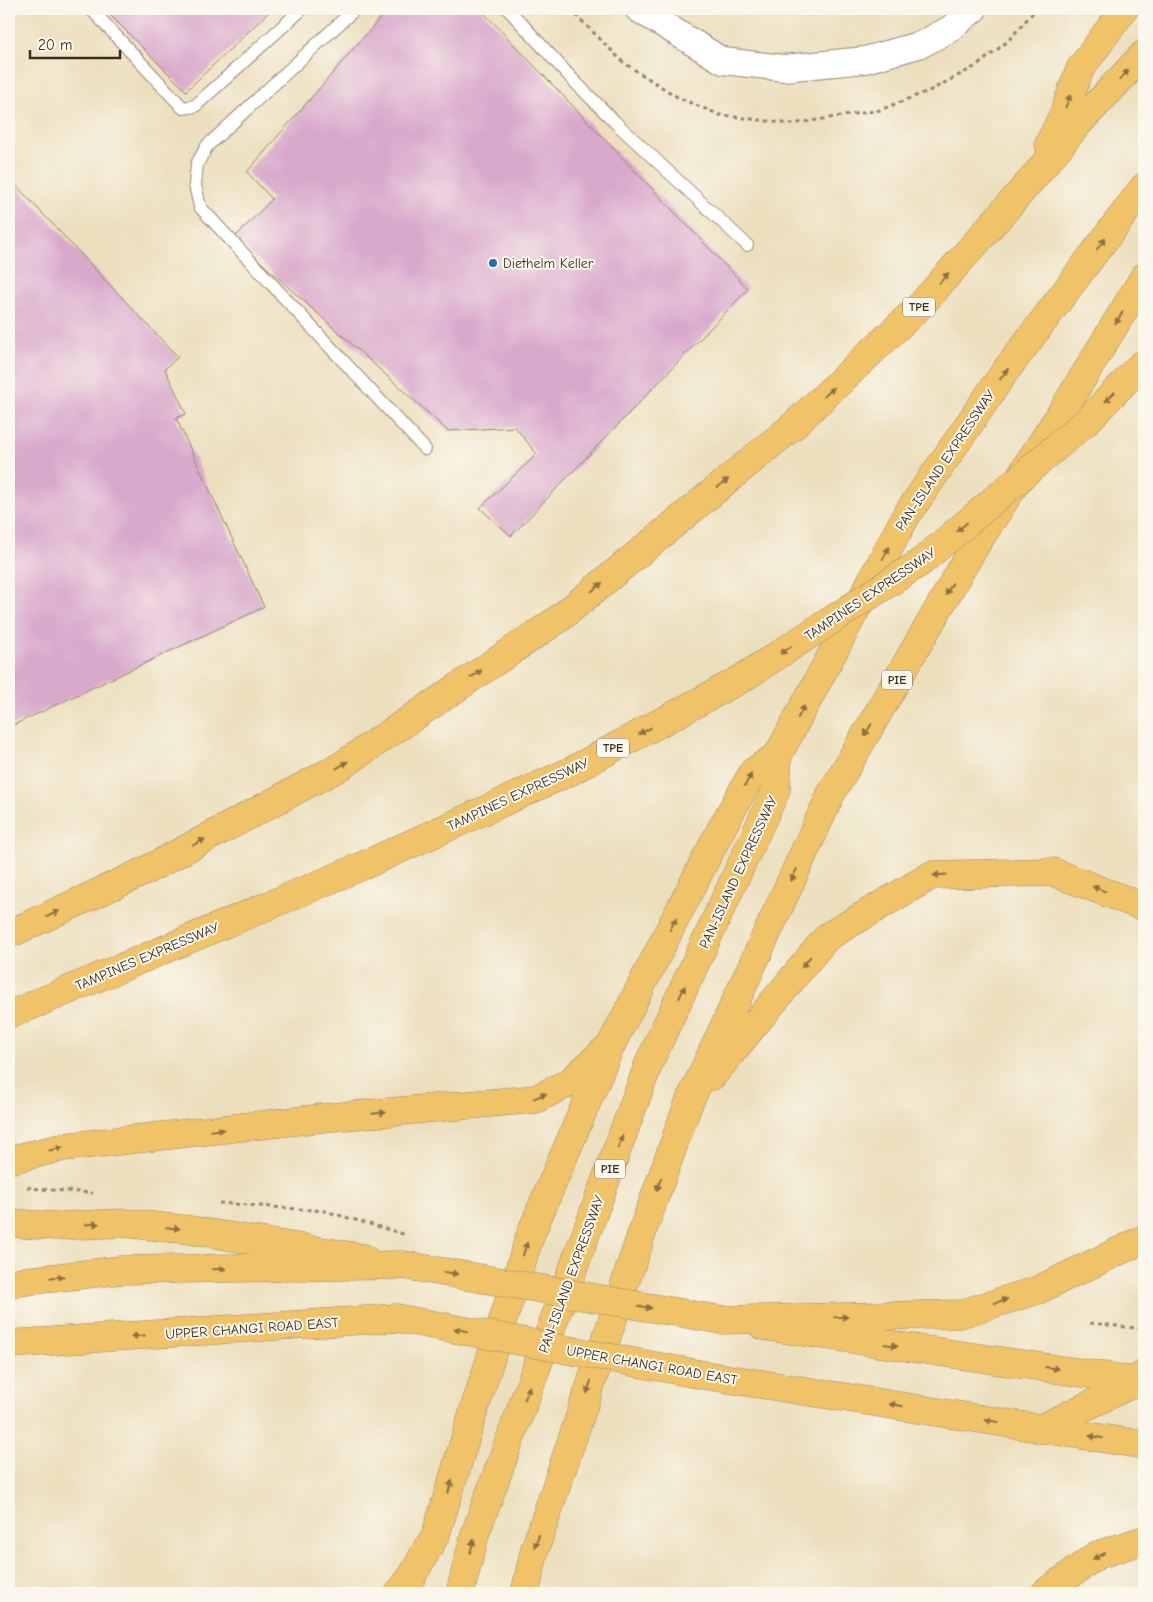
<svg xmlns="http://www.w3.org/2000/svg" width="1153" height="1602" font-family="'Comic Neue',sans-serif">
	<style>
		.building { fill: #d9a9cc }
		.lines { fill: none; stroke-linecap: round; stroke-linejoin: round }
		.service-casing { stroke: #94846e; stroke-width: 14 }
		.minor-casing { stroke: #94846e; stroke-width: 28 }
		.primary-casing { stroke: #94846e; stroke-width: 29 }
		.motorway-casing { stroke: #94846e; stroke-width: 29 }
		.path { stroke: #94846e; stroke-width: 3; stroke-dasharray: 4 4; stroke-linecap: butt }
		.service { stroke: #fff; stroke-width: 12 }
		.minor { stroke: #fff; stroke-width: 26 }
		.primary { stroke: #f1c369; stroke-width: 28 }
		.motorway { stroke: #f1c369; stroke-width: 28 }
		.primary-bridge-casing { stroke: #94846e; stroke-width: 29; stroke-linecap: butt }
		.motorway-bridge-casing { stroke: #94846e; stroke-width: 29; stroke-linecap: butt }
		.primary-bridge { stroke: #f1c369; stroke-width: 28 }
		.motorway-bridge { stroke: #f1c369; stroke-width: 28 }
		.oneway { fill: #8d6f40 }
		.poi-dot { fill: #1f6fb2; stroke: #fbf7ec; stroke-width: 2 }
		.labels { text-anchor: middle; stroke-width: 4; stroke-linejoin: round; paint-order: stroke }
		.shield { fill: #fbf7ec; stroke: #75685c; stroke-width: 1 }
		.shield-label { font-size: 12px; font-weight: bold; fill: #3b2a1e }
		.poi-label { font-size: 14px; fill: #3b2a1e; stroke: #fbf7ec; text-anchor: start }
		.street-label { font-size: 14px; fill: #3b2a1e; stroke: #fbf7ec }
	</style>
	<rect width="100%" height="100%" fill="#fbf7ec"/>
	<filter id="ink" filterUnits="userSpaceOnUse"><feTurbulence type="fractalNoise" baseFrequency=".02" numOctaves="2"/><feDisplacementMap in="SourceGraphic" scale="10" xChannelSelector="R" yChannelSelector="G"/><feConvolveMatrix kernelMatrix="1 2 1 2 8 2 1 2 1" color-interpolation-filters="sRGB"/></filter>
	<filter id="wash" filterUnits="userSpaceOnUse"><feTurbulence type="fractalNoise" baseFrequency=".0096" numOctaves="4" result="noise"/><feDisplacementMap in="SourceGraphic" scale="20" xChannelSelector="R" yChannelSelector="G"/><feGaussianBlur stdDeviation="1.12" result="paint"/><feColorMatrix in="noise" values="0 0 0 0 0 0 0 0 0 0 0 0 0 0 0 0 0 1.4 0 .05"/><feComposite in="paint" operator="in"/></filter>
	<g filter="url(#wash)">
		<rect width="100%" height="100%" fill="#ecdfbe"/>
		<g id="blocks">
			<g class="building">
				<path d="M104,9h168l-86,82z"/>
				<path d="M388,9h92l268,280 -237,247 -31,-28 57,-54 -22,-27 -67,4 -214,-193 38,-39 -25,-27z"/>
				<path d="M9,178l169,179 -13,12 21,45 -10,4 88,189 -255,120z"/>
			</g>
		</g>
	</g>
	<g filter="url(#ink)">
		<use href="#blocks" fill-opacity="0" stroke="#94846e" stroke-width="1"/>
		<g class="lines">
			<g class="service-casing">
				<g id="service">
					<path d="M91,9l92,99 12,-2 107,-97"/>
					<path d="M355,9l-148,137 -10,18 -2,21 5,22 225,242"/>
					<path d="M508,9l65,71 43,43 131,122"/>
				</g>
			</g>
			<g class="minor-casing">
				<path id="minor" d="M638,9l85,52 61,7 81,-8 57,-16 28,-15 24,-20"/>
			</g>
			<g class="primary-casing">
				<g id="primary">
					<path d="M9,1223l46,3 70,-3 65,7 174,28"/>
					<path d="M763,1326l381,56"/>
					<path d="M9,1344l387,-26"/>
					<path d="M698,1374l446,71"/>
				</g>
			</g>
			<g class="motorway-casing">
				<g id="motorway">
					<path d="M1049,144l15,-31 16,-44 44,-60"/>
					<path d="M9,934l136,-63 196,-105 219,-148 233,-192 128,-121 113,-128 43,-52 67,-71"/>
					<path d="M712,1076l115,-139 105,-62 121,-3 91,35"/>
					<path d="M9,1160l55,-13 258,-29 214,-19 34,-17 34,-31"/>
					<path d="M9,1283l112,-13 282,-5"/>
					<path d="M722,1320l238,-6 78,-24 106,-51"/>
					<path d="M1040,1429l98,-48 6,-7"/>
					<path d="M399,1593l13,-17 24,-42 37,-121 58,-180 80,-188 108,-212 34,-61 25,-17"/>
					<path d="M460,1593l15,-59 174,-471 127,-273 2,-35 128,-239 98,-143 140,-186"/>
					<path d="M525,1593l10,-44 110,-325 43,-119 143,-311 142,-245 90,-139 81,-133"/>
					<path d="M1045,1593l52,-38 47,-15"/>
				</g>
			</g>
			<g class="path">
				<path d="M570,9l54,54 55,35 41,17 72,9 88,-14 51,-20 47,-25 30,-24 28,-32"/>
				<path d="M766,9c27,7 58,6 85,0"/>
				<path d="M27,1187l12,2 54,4"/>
				<path d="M219,1203l106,8 82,24"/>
				<path d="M1090,1323l54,6"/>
			</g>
			<use href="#service" class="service"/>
			<use href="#minor" class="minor"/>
			<use href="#primary" class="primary"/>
			<use href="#motorway" class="motorway"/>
			<g class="primary-bridge-casing">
				<g id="primary-bridge">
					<path d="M403,1265l319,55"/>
					<path d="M396,1318l302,56"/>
				</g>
			</g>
			<g class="motorway-bridge-casing">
				<path id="motorway-bridge" d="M9,1015l351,-148 209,-95 172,-93 180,-117 167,-142 56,-58"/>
			</g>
			<use href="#primary-bridge" class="primary-bridge"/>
			<use href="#motorway-bridge" class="motorway-bridge"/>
		</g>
		<defs><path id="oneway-solid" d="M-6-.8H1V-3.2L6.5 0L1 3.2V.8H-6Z" transform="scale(1.25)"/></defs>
		<g class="oneway">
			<use href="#oneway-solid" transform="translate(1124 75) rotate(-47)"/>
			<use href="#oneway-solid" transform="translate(1068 101) rotate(-69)"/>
			<use href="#oneway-solid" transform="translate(1101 244) rotate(-53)"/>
			<use href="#oneway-solid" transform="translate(944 278) rotate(-49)"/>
			<use href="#oneway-solid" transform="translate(1119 318) rotate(122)"/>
			<use href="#oneway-solid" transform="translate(1004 374) rotate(-54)"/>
			<use href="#oneway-solid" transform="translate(829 392) rotate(-43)"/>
			<use href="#oneway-solid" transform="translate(1110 397) rotate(134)"/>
			<use href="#oneway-solid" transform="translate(723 483) rotate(-39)"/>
			<use href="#oneway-solid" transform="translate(962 527) rotate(139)"/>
			<use href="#oneway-solid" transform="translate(886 553) rotate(-62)"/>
			<use href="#oneway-solid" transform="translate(597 587) rotate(-39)"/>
			<use href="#oneway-solid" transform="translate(949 589) rotate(120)"/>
			<use href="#oneway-solid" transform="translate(786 650) rotate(147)"/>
			<use href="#oneway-solid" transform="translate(476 674) rotate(-34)"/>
			<use href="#oneway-solid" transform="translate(801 712) rotate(-62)"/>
			<use href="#oneway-solid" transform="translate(868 730) rotate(120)"/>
			<use href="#oneway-solid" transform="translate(645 731) rotate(152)"/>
			<use href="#oneway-solid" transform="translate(342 765) rotate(-32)"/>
			<use href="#oneway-solid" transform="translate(748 780) rotate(-61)"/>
			<use href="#oneway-solid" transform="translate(199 842) rotate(-28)"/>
			<use href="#oneway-solid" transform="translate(794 875) rotate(115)"/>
			<use href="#oneway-solid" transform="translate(940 875) rotate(177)"/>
			<use href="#oneway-solid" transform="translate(1099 889) rotate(-159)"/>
			<use href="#oneway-solid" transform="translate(53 914) rotate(-25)"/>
			<use href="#oneway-solid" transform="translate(673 924) rotate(-63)"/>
			<use href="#oneway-solid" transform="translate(806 962) rotate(130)"/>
			<use href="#oneway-solid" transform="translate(682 992) rotate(-65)"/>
			<use href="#oneway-solid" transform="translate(540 1096) rotate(-22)"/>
			<use href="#oneway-solid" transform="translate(379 1113) rotate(-5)"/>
			<use href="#oneway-solid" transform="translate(217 1130) rotate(-6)"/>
			<use href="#oneway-solid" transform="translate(620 1142) rotate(-70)"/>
			<use href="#oneway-solid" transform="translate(56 1149) rotate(-14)"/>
			<use href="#oneway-solid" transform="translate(659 1184) rotate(110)"/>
			<use href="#oneway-solid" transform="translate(92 1224) rotate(-3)"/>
			<use href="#oneway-solid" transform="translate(173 1228) rotate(6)"/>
			<use href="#oneway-solid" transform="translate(525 1249) rotate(-72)"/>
			<use href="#oneway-solid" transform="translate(219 1269) rotate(-1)"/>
			<use href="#oneway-solid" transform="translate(451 1273) rotate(10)"/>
			<use href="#oneway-solid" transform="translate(57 1277) rotate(-6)"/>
			<use href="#oneway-solid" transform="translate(1001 1301) rotate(-17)"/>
			<use href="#oneway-solid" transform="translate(645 1307) rotate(10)"/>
			<use href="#oneway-solid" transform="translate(841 1317) rotate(-2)"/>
			<use href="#oneway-solid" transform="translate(461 1330) rotate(-169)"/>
			<use href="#oneway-solid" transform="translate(138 1336) rotate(176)"/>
			<use href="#oneway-solid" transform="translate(891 1345) rotate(8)"/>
			<use href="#oneway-solid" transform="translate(1052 1368) rotate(8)"/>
			<use href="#oneway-solid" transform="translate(589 1387) rotate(109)"/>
			<use href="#oneway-solid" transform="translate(527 1393) rotate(-70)"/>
			<use href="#oneway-solid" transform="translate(896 1405) rotate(-171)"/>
			<use href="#oneway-solid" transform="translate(992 1421) rotate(-171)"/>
			<use href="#oneway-solid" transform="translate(1096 1437) rotate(-171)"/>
			<use href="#oneway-solid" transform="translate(450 1487) rotate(-73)"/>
			<use href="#oneway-solid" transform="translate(537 1541) rotate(109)"/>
			<use href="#oneway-solid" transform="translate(472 1546) rotate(-75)"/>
			<use href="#oneway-solid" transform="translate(1099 1556) rotate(154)"/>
		</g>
	</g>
	<circle class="poi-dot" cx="493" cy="263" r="5"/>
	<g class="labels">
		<g class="shield">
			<rect x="903" y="297.5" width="32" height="19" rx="4"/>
			<rect x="882" y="670.5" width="30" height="19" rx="4"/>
			<rect x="597" y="738.5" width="32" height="19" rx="4"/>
			<rect x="595" y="1159.5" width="30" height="19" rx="4"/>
		</g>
		<g class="shield-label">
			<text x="919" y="311">TPE</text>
			<text x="897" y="684">PIE</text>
			<text x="613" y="752">TPE</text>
			<text x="610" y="1173">PIE</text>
		</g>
		<g class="poi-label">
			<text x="503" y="268">Diethelm Keller</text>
		</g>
		<g class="street-label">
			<text transform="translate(945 460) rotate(-56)" y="5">PAN-ISLAND EXPRESSWAY</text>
			<text transform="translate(870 594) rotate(-34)" y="5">TAMPINES EXPRESSWAY</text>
			<text transform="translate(518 794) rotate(-25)" y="5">TAMPINES EXPRESSWAY</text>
			<text transform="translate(738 872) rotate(-65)" y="5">PAN-ISLAND EXPRESSWAY</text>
			<text transform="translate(147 956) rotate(-23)" y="5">TAMPINES EXPRESSWAY</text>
			<text transform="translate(571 1274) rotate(-70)" y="5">PAN-ISLAND EXPRESSWAY</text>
			<text transform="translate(252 1328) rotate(-4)" y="5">UPPER CHANGI ROAD EAST</text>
			<text transform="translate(652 1365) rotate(10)" y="5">UPPER CHANGI ROAD EAST</text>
		</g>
	</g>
	<rect width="1153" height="1602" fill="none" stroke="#fbf7ec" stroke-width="30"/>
	<path d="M30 50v8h90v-8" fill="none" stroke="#3b2a1e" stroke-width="2.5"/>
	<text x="38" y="50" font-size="15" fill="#3b2a1e" stroke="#fbf7ec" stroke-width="4" paint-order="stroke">20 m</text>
</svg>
